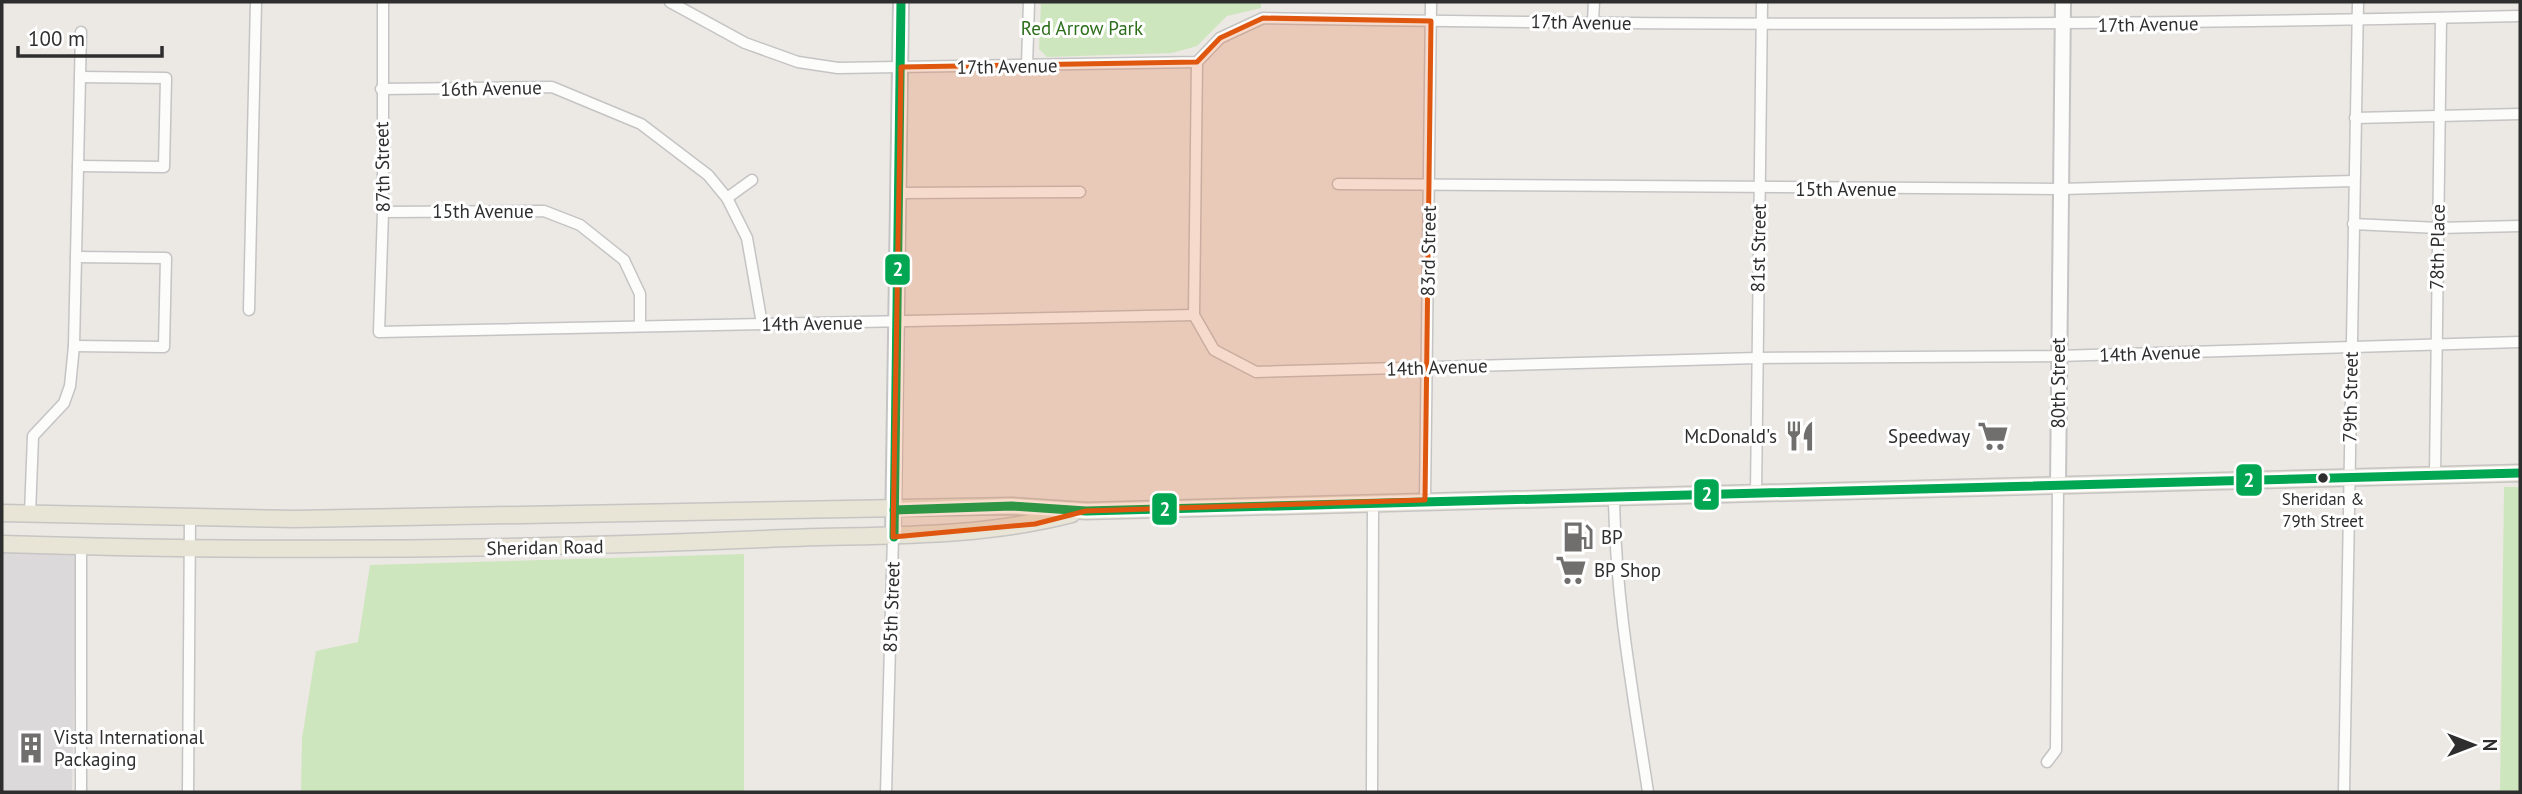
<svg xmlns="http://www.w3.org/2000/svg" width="2522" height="794" font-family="'PT Sans',sans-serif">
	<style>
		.industrial { fill: #dcd9db }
		.green { fill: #cee6be }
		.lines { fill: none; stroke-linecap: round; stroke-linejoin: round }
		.street-casing { stroke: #c5c4c5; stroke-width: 13 }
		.secondary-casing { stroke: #c5c4c5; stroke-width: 18 }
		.primary-casing { stroke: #c6c5c4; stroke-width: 19 }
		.street { stroke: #fcfcfb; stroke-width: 10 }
		.secondary { stroke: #fcfcfb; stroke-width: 14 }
		.primary { stroke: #e8e4d6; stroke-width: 16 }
		.bus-1-casing { stroke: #fff; stroke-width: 14 }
		.bus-1 { stroke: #00a651; stroke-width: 9 }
		.marked { fill: #df570e; fill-opacity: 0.2; stroke: #df570e; stroke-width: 5; stroke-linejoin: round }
		.bus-dot { fill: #2e2e2e; stroke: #fff; stroke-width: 2.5 }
		.labels { text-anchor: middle; stroke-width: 6; stroke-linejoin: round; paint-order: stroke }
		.bus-label { font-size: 17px; fill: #2e2e2e; stroke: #fff }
		.street-label { font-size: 19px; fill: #2e2e2e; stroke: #fff }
		.park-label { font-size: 19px; fill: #2c6e1b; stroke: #fff }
		.poi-label { font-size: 19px; fill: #2e2e2e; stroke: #fff; text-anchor: start }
		.line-badge { stroke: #fff; stroke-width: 2.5 }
		.badge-label { font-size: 19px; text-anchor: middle; font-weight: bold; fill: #fff }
	</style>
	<rect width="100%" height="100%" fill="#ece8e4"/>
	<path class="industrial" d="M2,551l76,4 -6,237h-70z"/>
	<g class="green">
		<path d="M1041,2h220v6l-34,8 -30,30 -25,7 -125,4 -8,-8z"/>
		<path d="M2504,487h16v305h-20z"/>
		<path d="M744,554v238h-443l1,-54 14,-87 42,-9 12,-77z"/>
	</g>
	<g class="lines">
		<g class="street-casing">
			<g id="street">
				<path d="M383,2v210l-4,120 815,-17"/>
				<path d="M670,2l75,41 53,19 40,6 359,-6 23,-24 43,-20c419,8 838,8 1257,-2"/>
				<path d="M1593,21l1,-19"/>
				<path d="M1197,62l-3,253 20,35 42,22 501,-14 301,-2 462,-14"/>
				<path d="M1027,66l2,-64"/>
				<path d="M381,89l171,-2 89,37 67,51 19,23 20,40 15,86"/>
				<path d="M2355,118l165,-4"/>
				<path d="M78,166l86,1 2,-89 -86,-1"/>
				<path d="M1338,184l723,5 293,-8"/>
				<path d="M900,193l180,-1"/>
				<path d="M727,198l25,-18"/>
				<path d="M383,212l161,-1 36,14 44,35 16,34v31"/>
				<path d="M2353,224l85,4 82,-2"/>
				<path d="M249,310l7,-308"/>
				<path d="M74,346l90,1 2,-89 -90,-1"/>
				<path d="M2435,475l6,-457"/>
				<path d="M1756,493l6,-491"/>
				<path d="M1614,496c1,100 19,198 34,296"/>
				<path d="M1425,500l6,-498"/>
				<path d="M30,514l3,-78 31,-33 6,-17 4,-40 7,-314"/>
				<path d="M81,547v245"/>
				<path d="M2047,762l9,-12 2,-265"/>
				<path d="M188,792l2,-275"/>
				<path d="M886,792l7,-255"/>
				<path d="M1372,792l1,-290"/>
				<path d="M2344,792l14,-790"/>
			</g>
		</g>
		<g class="secondary-casing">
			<g id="secondary">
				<path d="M2058,485l5,-483"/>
				<path d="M893,537l8,-535"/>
			</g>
		</g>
		<g class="primary-casing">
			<g id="primary">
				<path d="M2,513l293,6 717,-13 74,5 1434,-38"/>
				<path d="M2,544c255,8 510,6 764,-5 103,-5 205,1 306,-25"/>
			</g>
		</g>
		<use href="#street" class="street"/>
		<use href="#secondary" class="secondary"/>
		<use href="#primary" class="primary"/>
		<g class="bus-1-casing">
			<g id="bus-1">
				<path d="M894,510l118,-4 74,5 1434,-38"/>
				<path d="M894,537l7,-535"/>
			</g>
		</g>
		<use href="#bus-1" class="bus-1"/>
	</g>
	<path class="marked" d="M1263,18l168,3 -6,479 -339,11 -51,13 -142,13 8,-470 296,-5 23,-24z"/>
	<defs>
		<g id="restaurant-bare" transform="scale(2.415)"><path d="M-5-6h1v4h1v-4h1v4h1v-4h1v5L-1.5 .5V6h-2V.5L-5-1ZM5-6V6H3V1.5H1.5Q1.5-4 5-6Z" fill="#706f6e" stroke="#fff" stroke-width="2.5" paint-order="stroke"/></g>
		<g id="supermarket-bare" transform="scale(2.415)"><path d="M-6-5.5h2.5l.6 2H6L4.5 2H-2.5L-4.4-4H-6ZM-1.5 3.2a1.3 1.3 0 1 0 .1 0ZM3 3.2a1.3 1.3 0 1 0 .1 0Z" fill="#706f6e" stroke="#fff" stroke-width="2.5" paint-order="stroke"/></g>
		<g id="fuel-bare" transform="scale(2.415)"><path d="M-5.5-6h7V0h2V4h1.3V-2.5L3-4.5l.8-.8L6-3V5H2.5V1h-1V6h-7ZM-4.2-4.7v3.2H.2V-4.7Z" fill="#706f6e" stroke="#fff" stroke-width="2.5" paint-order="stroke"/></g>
		<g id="building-bare" transform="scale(2.415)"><path d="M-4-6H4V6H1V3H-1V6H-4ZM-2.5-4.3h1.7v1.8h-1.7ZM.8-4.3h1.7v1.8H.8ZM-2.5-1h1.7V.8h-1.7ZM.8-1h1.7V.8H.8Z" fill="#706f6e" stroke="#fff" stroke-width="2.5" paint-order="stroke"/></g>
	</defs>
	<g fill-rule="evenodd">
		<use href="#restaurant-bare" x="1800" y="436"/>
		<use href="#supermarket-bare" x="1993" y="436"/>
		<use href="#fuel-bare" x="1578" y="537"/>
		<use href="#supermarket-bare" x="1571" y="570"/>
		<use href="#building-bare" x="31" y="748"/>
	</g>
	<circle class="bus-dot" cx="2323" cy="478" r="6"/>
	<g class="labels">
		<g class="bus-label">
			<text x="2323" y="505">Sheridan &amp;<tspan x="2323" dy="22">79th Street</tspan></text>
		</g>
		<g class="street-label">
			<text transform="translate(1581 22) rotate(1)" y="7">17th Avenue</text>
			<text transform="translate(2148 24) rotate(-1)" y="7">17th Avenue</text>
			<text transform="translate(1007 66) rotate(-1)" y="7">17th Avenue</text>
			<text transform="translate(491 88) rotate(-1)" y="7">16th Avenue</text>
			<text transform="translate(382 167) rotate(-91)" y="7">87th Street</text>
			<text x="1846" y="196">15th Avenue</text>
			<text x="483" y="218">15th Avenue</text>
			<text transform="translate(2437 247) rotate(-89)" y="7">78th Place</text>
			<text transform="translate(1758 248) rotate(-89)" y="7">81st Street</text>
			<text transform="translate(1428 251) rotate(-89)" y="7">83rd Street</text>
			<text transform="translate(812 323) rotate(-1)" y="7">14th Avenue</text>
			<text transform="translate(2150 353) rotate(-2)" y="7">14th Avenue</text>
			<text transform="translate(1437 367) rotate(-2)" y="7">14th Avenue</text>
			<text transform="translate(2058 383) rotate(-90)" y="7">80th Street</text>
			<text transform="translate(2350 397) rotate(-89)" y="7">79th Street</text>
			<text transform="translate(545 547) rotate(-1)" y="7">Sheridan Road</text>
			<text transform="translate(891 607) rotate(-88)" y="7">85th Street</text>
		</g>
		<g class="park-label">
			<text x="1082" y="35">Red Arrow Park</text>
		</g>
		<g class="poi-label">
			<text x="1777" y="443" text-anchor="end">McDonald's</text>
			<text x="1970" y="443" text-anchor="end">Speedway</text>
			<text x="1601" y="544">BP</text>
			<text x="1594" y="577">BP Shop</text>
			<text x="54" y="744">Vista International<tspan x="54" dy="22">Packaging</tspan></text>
		</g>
	</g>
	<g class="line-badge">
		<rect x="884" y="253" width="27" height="33" rx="7" fill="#00a651"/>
		<rect x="2235" y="463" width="28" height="34" rx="7" fill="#00a651"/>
		<rect x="1693" y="478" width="27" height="33" rx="7" fill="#00a651"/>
		<rect x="1151" y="492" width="27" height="34" rx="7" fill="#00a651"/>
	</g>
	<g class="badge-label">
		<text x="898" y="276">2</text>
		<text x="2249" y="487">2</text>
		<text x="1707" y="501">2</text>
		<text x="1165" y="516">2</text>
	</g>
	<rect width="2522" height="794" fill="none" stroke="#2e2e2e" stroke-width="7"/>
	<g transform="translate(2473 745) rotate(90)" stroke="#ffffff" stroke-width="5" paint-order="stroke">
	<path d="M0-5L12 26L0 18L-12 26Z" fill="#2e2e2e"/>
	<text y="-10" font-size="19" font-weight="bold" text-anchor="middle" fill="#2e2e2e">N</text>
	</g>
	<path d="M18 46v10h144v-10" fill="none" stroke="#2e2e2e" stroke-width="3.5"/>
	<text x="28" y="46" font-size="21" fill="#2e2e2e" stroke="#ffffff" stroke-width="5" paint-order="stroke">100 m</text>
</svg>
